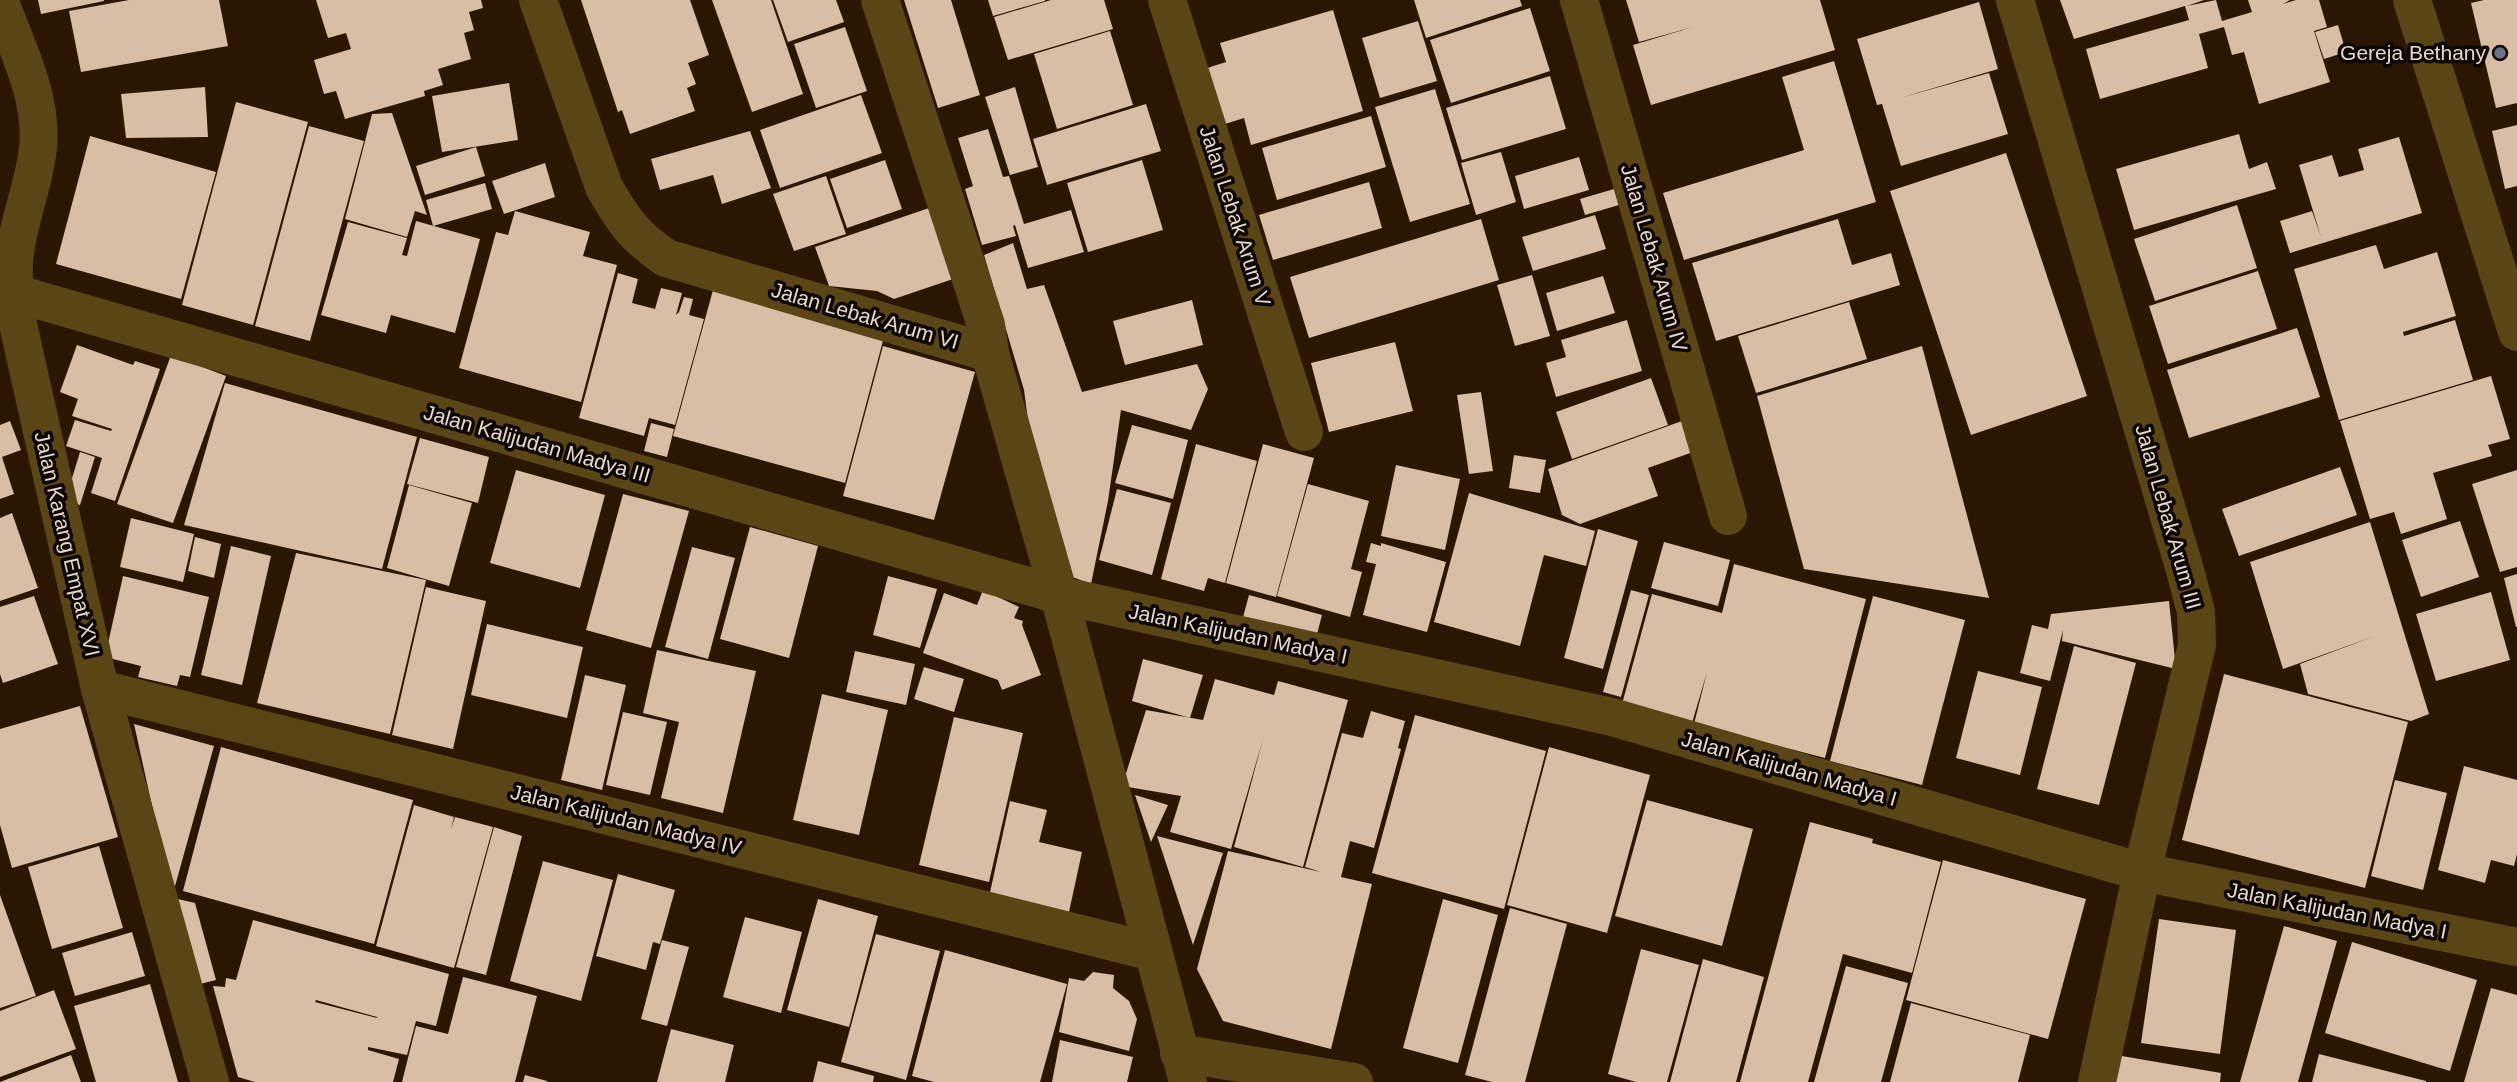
<svg xmlns="http://www.w3.org/2000/svg" width="2517" height="1082" font-family="Arial,sans-serif">
	<style>
		.building { fill: #d7bea4; fill-rule: evenodd }
		.lines { fill: none; stroke-linecap: round; stroke-linejoin: round }
		.minor { stroke: #5a4516; stroke-width: 38 }
		.worship-dot { fill: #6b7280; stroke: #0c0501; stroke-width: 2.5 }
		.labels { text-anchor: middle; stroke-width: 7; stroke-linejoin: round; paint-order: stroke }
		.poi-label { font-size: 21px; fill: #e5d7cb; stroke: #0c0501; text-anchor: end }
		.street-label { font-size: 21px; fill: #e5d7cb; stroke: #0c0501 }
	</style>
	<rect width="100%" height="100%" fill="#2a1603"/>
	<g class="building">
		<path d="M38,0h66v1l-63,13z"/>
		<path d="M129,0h90l9,46 -147,26 -12,-61z"/>
		<path d="M316,0h165l2,8 -14,4 5,18 -10,3 7,26 -33,10 5,16 -19,6 1,5 -80,23 -9,-28 -12,3 -10,-34 37,-11 -5,-16 -18,5z"/>
		<path d="M581,0h109l19,55 -21,8 8,21 -9,4 8,23 -65,23 -8,-24 -4,2z"/>
		<path d="M712,0h59l32,94 -51,18z"/>
		<path d="M773,0h63l8,22 -56,20z"/>
		<path d="M904,0h47l29,95 -42,13z"/>
		<path d="M988,0h57v1l-52,15z"/>
		<path d="M1051,0h53l9,29 -105,31 -14,-43z"/>
		<path d="M1414,0h106l2,6 -96,32z"/>
		<path d="M1626,0h194l15,50 -184,55 -18,-60 60,-18 -54,15z"/>
		<path d="M2060,0h144l-17,6 29,-6 6,21 30,-9 -4,-12h42l-7,4 13,-4h23l8,27 -13,4 16,51 -71,22 -15,-52 -12,3 -8,-28 -25,7 9,34 -108,31 -14,-50 103,-29 -4,-14 -111,33z"/>
		<path d="M2484,0h33v103l-21,5 -25,-105z"/>
		<path d="M1979,2l19,67 -98,29 89,-25 19,61 -107,32 -19,-62 -5,1 -20,-66z"/>
		<path d="M1530,8l20,63 -99,32 -21,-63z"/>
		<path d="M1333,10l30,101 -112,34 -7,-27 -22,7 -18,-56 22,-7 -6,-19z"/>
		<path d="M1418,21l19,60 -57,17 -18,-60z"/>
		<path d="M2338,25l8,27 -22,7 -9,-27z"/>
		<path d="M845,27l22,64 -51,17 -22,-64z"/>
		<path d="M1110,31l23,74 -76,24 -23,-75z"/>
		<path d="M1834,61l42,141 -192,58 -21,-67 141,-43 -22,-73z"/>
		<path d="M1550,76l16,53 -104,31 -16,-52z"/>
		<path d="M509,83l9,57 -76,12 -10,-56z"/>
		<path d="M205,87l3,50 -82,1 -5,-44z"/>
		<path d="M1015,87l23,80 -28,8 -25,-78z"/>
		<path d="M1435,89l35,115 -60,18 -35,-115z"/>
		<path d="M861,95l21,58 -102,35 -20,-58z"/>
		<path d="M236,102l72,20 -55,203 -71,-20z"/>
		<path d="M1146,104l15,47 -114,34 -14,-46z"/>
		<path d="M392,113l35,102 -12,-4 -8,26 -62,-18 27,-105z"/>
		<path d="M1371,116l15,51 -109,33 -15,-52z"/>
		<path d="M2517,125v61l-12,3 -13,-58z"/>
		<path d="M309,126l55,15 -54,200 -55,-15z"/>
		<path d="M988,129l15,48 6,-1 15,48 47,-14 13,42 -56,16 -13,-43 -2,1 3,10 -34,9 -17,-56 8,-3 -15,-48z"/>
		<path d="M750,131l21,57 -49,16 -9,-29 -53,15 -9,-31z"/>
		<path d="M2239,134l10,35 18,-7 9,27 -142,41 -18,-61z"/>
		<path d="M90,136l126,36 -35,127 -125,-35z"/>
		<path d="M2399,137l23,76 -132,40 -10,-32 32,-10 9,26 -22,-72 33,-10 7,22 25,-7 -6,-21z"/>
		<path d="M476,147l9,29 -60,19 -9,-29z"/>
		<path d="M1501,152l15,50 -40,13 -15,-52z"/>
		<path d="M2006,153l81,243 -116,39 -81,-244z"/>
		<path d="M1579,157l10,33 -65,19 -9,-33z"/>
		<path d="M885,160l17,49 -55,19 -17,-49z"/>
		<path d="M1142,160l21,70 -75,22 -21,-69z"/>
		<path d="M545,163l10,34 -51,17 -12,-33z"/>
		<path d="M826,176l20,58 -52,17 -21,-57z"/>
		<path d="M1369,182l13,46 -109,32 -14,-45z"/>
		<path d="M485,183l7,26 -59,17 -7,-26z"/>
		<path d="M1614,189l5,16 -34,10 -5,-16z"/>
		<path d="M2237,205l20,63 -102,33 -21,-62z"/>
		<path d="M929,208l24,71 -59,20 -17,-8 -48,-5 -14,-39z"/>
		<path d="M515,211l75,21 -7,24 34,9 -36,137 -122,-34 37,-136 12,3z"/>
		<path d="M1595,215l11,34 -73,22 -11,-34z"/>
		<path d="M1481,219l18,61 -190,58 -19,-61z"/>
		<path d="M1838,219l14,46 39,-12 9,32 -184,56 -24,-78z"/>
		<path d="M416,221l64,18 -25,94 -64,-18 -5,18 -65,-18 27,-93 59,16 -5,17 5,1z"/>
		<path d="M1013,243l14,46 17,-4 38,107 115,-28 11,25 -17,41 -70,-20 -13,91 -17,83 -37,-14 -18,-88 -12,-92 -40,-135z"/>
		<path d="M2376,245l8,24 53,-17 19,64 -53,16 1,4 51,-16 18,60 -134,40 -45,-151z"/>
		<path d="M2258,271l19,58 -109,35 -19,-58z"/>
		<path d="M618,273l20,6 -6,24 23,6 6,-21 21,5 -6,22 3,-3 5,-15 9,2 -4,16 15,4 -29,106 -26,-7 -5,18 -65,-18z"/>
		<path d="M1532,275l18,61 -35,10 -18,-61z"/>
		<path d="M1603,276l12,37 -58,18 -11,-38z"/>
		<path d="M713,290l171,47 -39,146 -172,-47z"/>
		<path d="M1192,300l11,45 -78,20 -12,-44z"/>
		<path d="M1849,302l18,57 -111,34 -18,-57z"/>
		<path d="M1627,320l15,51 -86,26 -10,-34 20,-6 -5,-17z"/>
		<path d="M2297,328l23,69 -131,41 -22,-68z"/>
		<path d="M1395,342l18,69 -84,21 -18,-69z"/>
		<path d="M77,345l56,20 2,-4 25,8 -45,132 -24,-8 11,-35 -36,-12 9,-26 36,11 1,-2 -40,-13 6,-17 -18,-7z"/>
		<path d="M883,346l92,26 -41,148 -91,-24z"/>
		<path d="M1922,346l67,252 -185,-29 -47,-173z"/>
		<path d="M171,355l55,21 -53,147 -56,-19z"/>
		<path d="M2491,376l19,63 -22,6 4,11 -59,17 14,46 -46,15 -7,-22 -24,7 -30,-98z"/>
		<path d="M1651,378l17,47 -96,34 -16,-47z"/>
		<path d="M225,383l192,54 -35,132 -198,-44z"/>
		<path d="M1481,392l12,79 -24,3 -12,-79z"/>
		<path d="M10,421l11,29 -19,7 12,37 -14,5v-74z"/>
		<path d="M1682,421l11,31 -45,16 10,28 -78,28 -18,-9 -14,-46z"/>
		<path d="M651,423l23,6 -7,28 -23,-6z"/>
		<path d="M1132,425l56,15 -15,59 -58,-16z"/>
		<path d="M420,438l69,19 -11,46 -71,-19z"/>
		<path d="M1196,444l61,17 -32,122 -17,-5 -4,13 -43,-12z"/>
		<path d="M1263,444l51,14 -38,139 -50,-14z"/>
		<path d="M80,452l15,5 -15,48 -15,-4z"/>
		<path d="M1514,455l32,5 -6,33 -31,-5z"/>
		<path d="M1396,465l64,14 -15,71 -64,-14z"/>
		<path d="M2340,467l17,48 -118,41 -17,-47z"/>
		<path d="M516,470l89,25 -25,93 -90,-25z"/>
		<path d="M2517,470v97l-17,5 -28,-88z"/>
		<path d="M1308,484l61,17 -18,68 11,3 -12,45 -73,-21z"/>
		<path d="M409,485l63,18 -23,83 -62,-18z"/>
		<path d="M1117,489l54,14 -19,72 -53,-15z"/>
		<path d="M1469,493l126,38 -9,35 -42,-11 -24,91 -86,-24z"/>
		<path d="M623,494l66,17 -38,137 -65,-18z"/>
		<path d="M12,513l26,75 -38,13v-83z"/>
		<path d="M131,518l63,16 -11,48 -63,-15z"/>
		<path d="M2460,521l19,56 -58,20 -19,-57z"/>
		<path d="M2370,522l59,192 -18,7 -103,-27 -8,-30 75,-28 -92,33 -33,-107z"/>
		<path d="M750,527l68,19 -29,112 -69,-19z"/>
		<path d="M1598,529l40,12 -35,128 -39,-11z"/>
		<path d="M195,537l26,7 -7,34 -26,-7z"/>
		<path d="M1664,542l66,18 -12,46 -67,-18z"/>
		<path d="M1371,543l10,3v-3l65,19 -19,70 -64,-17 13,-51 -10,-2z"/>
		<path d="M231,546l40,10 -29,129 -41,-10z"/>
		<path d="M692,547l43,11 -27,101 -43,-12z"/>
		<path d="M296,553l130,27 -36,154 -133,-31z"/>
		<path d="M1734,564l132,35 -41,159 -131,-34 13,-52 -15,51 -70,-19 30,-110 70,19z"/>
		<path d="M2517,574v53h-1l-12,-49z"/>
		<path d="M123,576l86,21 -19,80 -10,-2 -3,11 -39,-9 3,-11 -36,-9z"/>
		<path d="M888,576l49,13 -17,59 -47,-13z"/>
		<path d="M426,587l60,14 -33,148 -61,-14z"/>
		<path d="M983,590l36,17 -5,11 9,3 -1,4 19,50 -39,15 -4,-10 -75,-27 21,-60 33,12z"/>
		<path d="M1631,590l18,5 -28,102 -18,-5z"/>
		<path d="M2491,592l19,68 -74,21 -20,-67z"/>
		<path d="M1249,595l73,20 -7,27 -73,-21z"/>
		<path d="M34,596l24,68 -55,19 -3,-9v-67z"/>
		<path d="M1873,596l92,24 -43,165 -92,-24z"/>
		<path d="M2169,601l7,68 -114,-28 1,-11 -13,51 -30,-8 12,-48 16,4 3,-15z"/>
		<path d="M487,624l96,23 -16,71 -96,-23z"/>
		<path d="M2074,646l62,17 -37,142 -62,-16z"/>
		<path d="M657,650l99,21 -33,142 -62,-15 18,-76 -36,-9z"/>
		<path d="M855,651l60,13 -9,41 -60,-13z"/>
		<path d="M1143,659l60,16 -13,43 -58,-17z"/>
		<path d="M924,667l40,12 -10,33 -40,-13z"/>
		<path d="M1978,671l64,16 -22,88 -64,-17z"/>
		<path d="M2224,674l184,48 -43,166 -183,-48z"/>
		<path d="M585,675l41,10 -24,105 -41,-10z"/>
		<path d="M1215,679l59,16 4,-14 70,19 -45,167 -69,-20 29,-108 -32,110 -61,-17 11,-36 -59,-10 24,-76 57,10z"/>
		<path d="M822,694l66,16 -29,125 -66,-15z"/>
		<path d="M80,706l38,131 -106,31 -12,-43v-96z"/>
		<path d="M1371,711l34,10 -7,27 3,1 -27,99 -24,-7 -9,36 31,7 -41,165 -108,-28 -26,-52 31,-118 93,21 -16,-5 37,-134 21,5z"/>
		<path d="M623,712l44,10 -17,73 -44,-10z"/>
		<path d="M1415,715l131,36 -42,158 -132,-36z"/>
		<path d="M954,717l69,16 -34,149 -70,-17z"/>
		<path d="M134,724l80,22 -42,151z"/>
		<path d="M221,747l192,53 -39,144 -191,-53z"/>
		<path d="M1549,747l101,28 -43,158 -100,-28z"/>
		<path d="M2464,766l53,14v74l-3,12 -23,-6 -6,23 -47,-13z"/>
		<path d="M2395,780l52,13 -24,97 -52,-14z"/>
		<path d="M1135,795l33,10 -17,37z"/>
		<path d="M1647,800l106,29 -31,117 -107,-30z"/>
		<path d="M1010,801l37,9 -8,32 43,10 -13,60 -80,-15z"/>
		<path d="M414,805l40,12 -3,12 4,-12 38,10 -39,141 -78,-22z"/>
		<path d="M1810,822l63,17 -1,4 69,19 -29,111 -69,-19 -35,128h-68z"/>
		<path d="M494,827l28,9 -36,139 -30,-8z"/>
		<path d="M1157,836l66,17 -30,92z"/>
		<path d="M99,846l24,82 -71,21 -24,-82z"/>
		<path d="M1943,860l143,39 -38,140 -142,-39z"/>
		<path d="M543,861l70,19 -32,121 -71,-20z"/>
		<path d="M618,874l57,16 -15,54 -7,-2 -7,28 -50,-14z"/>
		<path d="M0,895l36,101 -36,12z"/>
		<path d="M178,899l17,4 21,77 -20,5z"/>
		<path d="M818,899l60,17 -29,111 -62,-17z"/>
		<path d="M1443,899l55,16 -40,148 -55,-15z"/>
		<path d="M1510,908l57,16 -42,158h-33l-27,-7z"/>
		<path d="M745,917l57,15 -21,81 -58,-16z"/>
		<path d="M2159,919l77,11 -16,124 -79,-11z"/>
		<path d="M253,920l196,54 -13,52 -20,-5 -9,34 -39,-8v3l31,9 -6,23h-138l-17,-5 -25,-91 12,1 1,-9 10,2zM316,1000l61,17v1l-62,-16z"/>
		<path d="M2284,926l53,15 -39,141h-58z"/>
		<path d="M132,932l13,44 -70,20 -13,-43z"/>
		<path d="M876,934l64,17 -34,129 -65,-18z"/>
		<path d="M662,940l27,7 -22,79 -26,-7z"/>
		<path d="M2352,942l125,38 -27,91 -125,-38z"/>
		<path d="M1641,949l58,16 -32,117h-31l-28,-8z"/>
		<path d="M945,950l122,34 -27,98h-106l-22,-6z"/>
		<path d="M1703,959l61,18 -28,105h-66z"/>
		<path d="M1846,966l62,17 -27,99h-67z"/>
		<path d="M1093,972l21,3 -1,13 16,13 8,18 -8,32 -70,-19 10,-54 15,3z"/>
		<path d="M463,977l74,19 -22,86h-113l14,-56 32,8z"/>
		<path d="M150,984l28,98h-82l-22,-76z"/>
		<path d="M2491,988l26,7v87h-53z"/>
		<path d="M54,990l22,59 -76,28v-66z"/>
		<path d="M1911,1003l119,32 -12,47h-128z"/>
		<path d="M671,1029l63,16 -9,37h-68z"/>
		<path d="M1060,1040l73,17 -6,25h-75z"/>
		<path d="M2319,1054l107,27v1h-114z"/>
		<path d="M71,1055l10,27h-81z"/>
		<path d="M2116,1055l105,18 -1,9h-108z"/>
		<path d="M818,1061l56,15 -1,6h-60z"/>
		<path d="M525,1075l22,6v1h-24z"/>
	</g>
	<g class="lines">
		<g class="minor">
			<path d="M538,0l66,187c19,34 31,50 62,71l324,95"/>
			<path d="M880,0l106,325 4,28 69,242 129,487"/>
			<path d="M1167,0l137,432"/>
			<path d="M1579,0l149,516"/>
			<path d="M2015,0l170,570 11,42 1,33 -55,227 -45,210"/>
			<path d="M2412,0l105,332"/>
			<path d="M0,2c17,46 43,95 38,146 -4,39 -22,77 -24,116 -1,22 2,43 5,65l81,360 110,393"/>
			<path d="M14,293l1045,302 553,122 530,155 375,75"/>
			<path d="M100,689l1053,263"/>
			<path d="M1179,1053l175,29"/>
		</g>
	</g>
	<circle class="worship-dot" cx="2500" cy="53" r="7"/>
	<g class="labels">
		<g class="poi-label">
			<text x="2486" y="60">Gereja Bethany</text>
		</g>
		<g class="street-label">
			<text transform="translate(1235 216) rotate(72)" y="7">Jalan Lebak Arum V</text>
			<text transform="translate(1654 258) rotate(74)" y="7">Jalan Lebak Arum IV</text>
			<text transform="translate(865 316) rotate(16)" y="7">Jalan Lebak Arum VI</text>
			<text transform="translate(537 444) rotate(16)" y="7">Jalan Kalijudan Madya III</text>
			<text transform="translate(2168 517) rotate(74)" y="7">Jalan Lebak Arum III</text>
			<text transform="translate(67 544) rotate(77)" y="7">Jalan Karang Empat XVI</text>
			<text transform="translate(1238 634) rotate(12)" y="7">Jalan Kalijudan Madya I</text>
			<text transform="translate(1789 769) rotate(16)" y="7">Jalan Kalijudan Madya I</text>
			<text transform="translate(626 820) rotate(14)" y="7">Jalan Kalijudan Madya IV</text>
			<text transform="translate(2337 911) rotate(11)" y="7">Jalan Kalijudan Madya I</text>
		</g>
	</g>
</svg>
